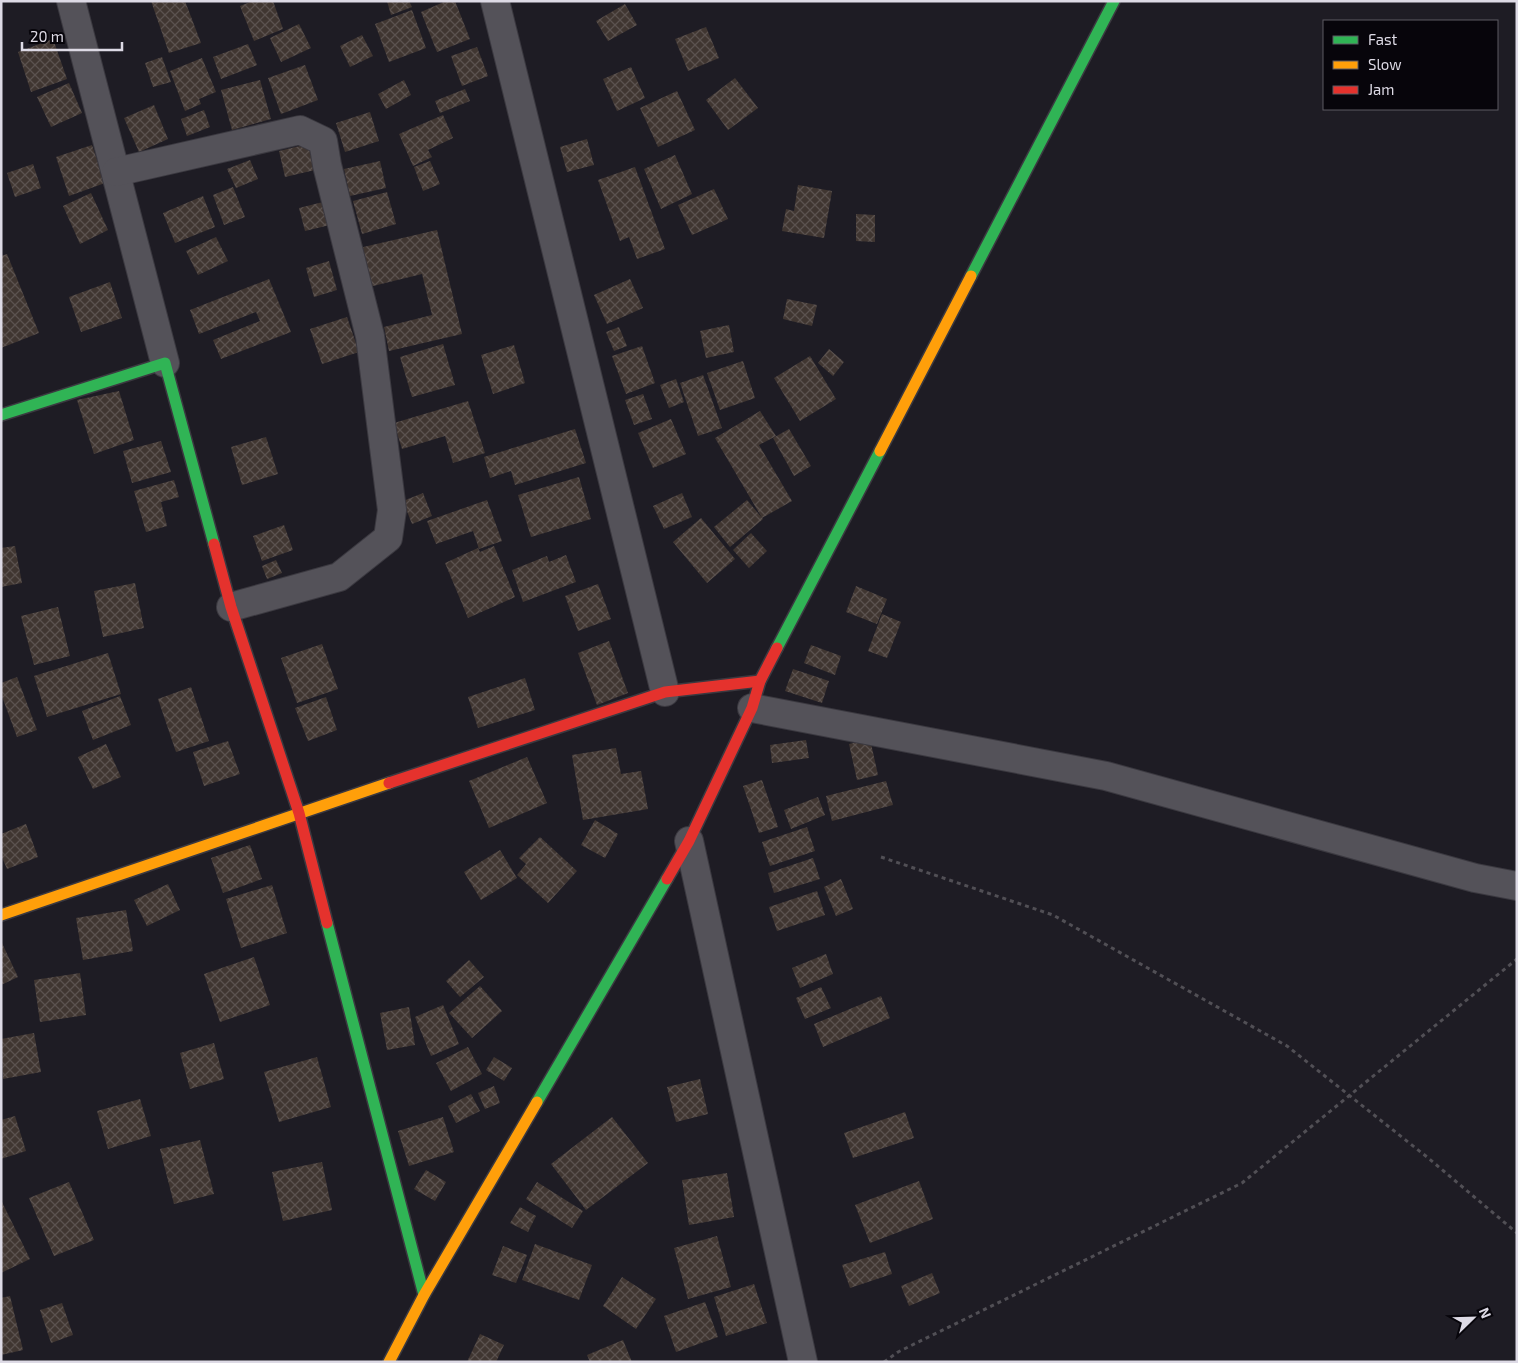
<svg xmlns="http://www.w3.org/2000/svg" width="1518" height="1363" font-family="'Exo 2',sans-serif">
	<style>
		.building { fill: url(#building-cross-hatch) }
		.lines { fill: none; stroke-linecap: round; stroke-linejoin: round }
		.street-casing { stroke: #3b3940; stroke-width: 30 }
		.fast-casing { stroke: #3b3940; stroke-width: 14 }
		.slow-casing { stroke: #3b3940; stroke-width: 14 }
		.jam-casing { stroke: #3b3940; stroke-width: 14 }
		.path { stroke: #514f55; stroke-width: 3; stroke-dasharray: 4 4; stroke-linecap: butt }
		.street { stroke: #545259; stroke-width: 28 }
		.fast { stroke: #30b455; stroke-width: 11 }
		.slow { stroke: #ff9f0a; stroke-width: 11 }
		.jam { stroke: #e5322d; stroke-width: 11 }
	</style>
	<defs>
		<pattern id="building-cross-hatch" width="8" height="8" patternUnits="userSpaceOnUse" patternTransform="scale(1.25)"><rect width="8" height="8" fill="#403631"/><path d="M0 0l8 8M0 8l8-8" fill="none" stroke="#5b524f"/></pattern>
	</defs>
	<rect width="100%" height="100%" fill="#1e1c24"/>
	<g class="building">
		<path d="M151,1h34l16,42 -32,10z"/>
		<path d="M253,1h20l10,28 -29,12 -14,-35z"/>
		<path d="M387,1h22l3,6 -21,8z"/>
		<path d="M446,1h9l15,38 -33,13 -16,-40z"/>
		<path d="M625,4l12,21 -29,16 -12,-20z"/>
		<path d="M412,10l14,38 -37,14 -14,-38z"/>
		<path d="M299,24l12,24 -30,14 -11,-24z"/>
		<path d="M706,27l13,31 -31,13 -13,-32z"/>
		<path d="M362,35l11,21 -23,11 -10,-21z"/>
		<path d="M53,39l14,40 -36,13 -13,-40z"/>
		<path d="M248,44l9,21 -36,14 -8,-22z"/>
		<path d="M477,47l11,29 -26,10 -11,-30z"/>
		<path d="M162,57l9,25 -18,5 -8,-24z"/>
		<path d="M202,58l14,34 -17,7 2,5 -16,7 -15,-40z"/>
		<path d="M305,65l13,35 -37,14 -13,-36z"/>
		<path d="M631,67l14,31 -28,13 -14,-32z"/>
		<path d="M735,78l23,30 -30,22 -22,-30z"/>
		<path d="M260,80l11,39 -39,11 -11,-40z"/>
		<path d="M404,80l7,15 -25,14 -8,-15z"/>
		<path d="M69,83l13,30 -31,14 -14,-30z"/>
		<path d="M465,89l5,12 -30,12 -5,-12z"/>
		<path d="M677,91l18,39 -37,17 -18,-39z"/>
		<path d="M154,105l14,34 -29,13 -15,-34z"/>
		<path d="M204,110l6,17 -23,9 -6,-17z"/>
		<path d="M370,112l9,29 -34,11 -9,-29z"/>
		<path d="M443,115l10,23 -25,12 4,7 -19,9 -14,-32z"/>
		<path d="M587,139l7,26 -27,7 -7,-25z"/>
		<path d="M308,144l7,26 -30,7 -6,-26z"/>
		<path d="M92,145l13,38 -36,13 -13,-39z"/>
		<path d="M675,155l17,39 -31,15 -17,-40z"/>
		<path d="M250,160l8,19 -22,9 -9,-19z"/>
		<path d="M380,161l6,27 -36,8 -6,-27z"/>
		<path d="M430,161l10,23 -17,7 -9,-24z"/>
		<path d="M33,164l8,24 -26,9 -8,-24z"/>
		<path d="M635,167l30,82 -28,10 -8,-22 -9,4 -22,-61z"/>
		<path d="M798,185l34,6 -8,47 -42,-7 4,-22 8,2z"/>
		<path d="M233,187l12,30 -21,8 -11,-30z"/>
		<path d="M714,189l14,30 -36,16 -14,-30z"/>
		<path d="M387,192l9,32 -34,10 -9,-33z"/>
		<path d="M91,193l17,37 -28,14 -17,-38z"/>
		<path d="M203,196l12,31 -40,16 -12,-30z"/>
		<path d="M327,201l7,23 -29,7 -6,-23z"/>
		<path d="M856,214l19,1v27l-19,-1z"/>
		<path d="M437,230l25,104 -73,17 -5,-24 48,-12 -10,-41 -53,13 -10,-39z"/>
		<path d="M216,237l12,24 -30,14 -12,-24z"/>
		<path d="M7,254l32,79 -38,15v-92z"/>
		<path d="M329,261l8,29 -23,7 -8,-29z"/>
		<path d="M269,279l22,53 -70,27 -8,-19 47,-19 -4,-9 -57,22 -9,-24z"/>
		<path d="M630,279l13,29 -36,16 -13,-29z"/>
		<path d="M110,282l12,36 -41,14 -12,-35z"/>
		<path d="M787,299l30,6 -5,21 -29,-7z"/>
		<path d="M347,317l12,35 -37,12 -12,-35z"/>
		<path d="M729,325l5,27 -28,6 -6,-27z"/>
		<path d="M619,327l8,19 -13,5 -8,-19z"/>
		<path d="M443,344l12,41 -43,12 -12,-40z"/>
		<path d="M514,345l11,38 -32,11 -12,-39z"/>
		<path d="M642,346l13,37 -29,11 -14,-38z"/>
		<path d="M829,349l15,13 -11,14 -15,-13z"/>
		<path d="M810,356l26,43 -36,22 -26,-43z"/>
		<path d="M743,361l12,37 -35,12 -13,-37z"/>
		<path d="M703,375l19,53 -24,8 -18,-53z"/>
		<path d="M676,379l8,23 -15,6 -9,-23z"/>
		<path d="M119,391l15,49 -40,14 -17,-54z"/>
		<path d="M643,394l9,25 -18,6 -9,-25z"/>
		<path d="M468,401l17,52 -32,10 -8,-27 -43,13 -8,-26z"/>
		<path d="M760,411l16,25 -17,9 33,56 -30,17 -47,-80z"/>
		<path d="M671,419l15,35 -33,14 -15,-35z"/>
		<path d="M575,429l11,34 -71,22 -4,-14 -21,7 -6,-21z"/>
		<path d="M789,429l22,37 -17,10 -21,-38z"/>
		<path d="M266,437l12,37 -36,11 -11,-38z"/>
		<path d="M161,441l10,31 -39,11 -9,-32z"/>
		<path d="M579,477l12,42 -60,18 -13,-42z"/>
		<path d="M174,480l5,17 -18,5 6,24 -21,6 -12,-41z"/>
		<path d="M423,493l9,23 -20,8 -9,-23z"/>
		<path d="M682,493l10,24 -28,12 -11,-23z"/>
		<path d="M487,500l15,41 -23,8 -6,-18 -37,13 -9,-23z"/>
		<path d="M747,500l16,19 -33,28 -16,-20z"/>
		<path d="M701,518l34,41 -28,24 -34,-41z"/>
		<path d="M284,525l9,25 -31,11 -9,-25z"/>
		<path d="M751,533l16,18 -18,17 -16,-18z"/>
		<path d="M15,546l7,37 -21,4v-39z"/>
		<path d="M494,546l21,51 -47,21 -23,-55 33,-15 2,4z"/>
		<path d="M566,555l10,27 -53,20 -11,-32 35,-14 2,6z"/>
		<path d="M276,560l6,13 -15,6 -5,-13z"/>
		<path d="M135,583l9,45 -41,9 -9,-46z"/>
		<path d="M598,584l13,35 -33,12 -13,-35z"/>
		<path d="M856,586l31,13 -10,25 -31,-12z"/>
		<path d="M58,607l12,49 -36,9 -13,-49z"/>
		<path d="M882,614l19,8 -14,36 -19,-7z"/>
		<path d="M609,641l19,52 -31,12 -19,-52z"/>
		<path d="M322,644l16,45 -41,14 -16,-45z"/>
		<path d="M811,645l30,11 -6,19 -31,-12z"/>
		<path d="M108,653l13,41 -74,23 -13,-41z"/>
		<path d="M793,669l36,12 -7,22 -37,-12z"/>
		<path d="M17,677l20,53 -20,7 -16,-43v-11z"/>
		<path d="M525,678l10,32 -57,18 -10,-31z"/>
		<path d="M191,687l18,54 -33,11 -18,-53z"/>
		<path d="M120,696l11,29 -38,15 -11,-29z"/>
		<path d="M326,697l11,33 -29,11 -13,-33z"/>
		<path d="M870,739l8,36 -21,5 -8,-36z"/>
		<path d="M806,740l3,18 -37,5 -2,-18z"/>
		<path d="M228,741l12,33 -36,12 -11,-34z"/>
		<path d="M106,744l15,33 -28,12 -15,-32z"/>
		<path d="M616,748l5,26 20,-3 7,38 -65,11 -11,-65z"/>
		<path d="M527,757l20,46 -58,25 -20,-47z"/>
		<path d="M762,780l16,47 -19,6 -16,-47z"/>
		<path d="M886,781l7,24 -61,16 -6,-25z"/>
		<path d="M818,797l7,18 -34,14 -7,-19z"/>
		<path d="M595,820l23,14 -13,24 -24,-13z"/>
		<path d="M26,824l12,33 -31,12 -6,-14v-21z"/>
		<path d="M807,827l8,24 -45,15 -8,-24z"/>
		<path d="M540,837l37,34 -29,32 -31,-28 9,-11 -7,-6z"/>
		<path d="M250,845l12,34 -39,14 -12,-35z"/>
		<path d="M500,850l17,28 -36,22 -17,-28z"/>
		<path d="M813,858l7,21 -46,14 -6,-20z"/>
		<path d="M841,879l12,30 -17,7 -12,-29z"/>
		<path d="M168,884l12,26 -33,16 -13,-26z"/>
		<path d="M272,885l15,48 -46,15 -15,-49z"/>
		<path d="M817,891l8,24 -48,16 -8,-24z"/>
		<path d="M126,910l7,41 -50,9 -7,-42z"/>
		<path d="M1,941l17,36 -17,8z"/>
		<path d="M826,954l7,20 -33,14 -8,-20z"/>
		<path d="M254,957l16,48 -50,17 -16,-48z"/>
		<path d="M469,960l15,17 -24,20 -14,-16z"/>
		<path d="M80,973l6,42 -46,7 -6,-42z"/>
		<path d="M480,986l22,25 -30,27 -23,-25z"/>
		<path d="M821,987l10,21 -26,11 -9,-21z"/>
		<path d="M881,996l9,22 -67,29 -9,-23z"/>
		<path d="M443,1005l16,39 -28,12 -16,-39z"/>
		<path d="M409,1007l6,38 -28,5 -7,-37z"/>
		<path d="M34,1033l7,39 -38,7 -2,-40z"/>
		<path d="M214,1043l10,36 -34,10 -10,-36z"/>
		<path d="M468,1047l14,27 -31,17 -15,-28z"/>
		<path d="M317,1057l14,50 -52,15 -15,-50z"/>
		<path d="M494,1057l18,11 -8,13 -18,-11z"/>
		<path d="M700,1079l8,35 -32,8 -9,-35z"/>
		<path d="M494,1086l6,17 -15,6 -7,-16z"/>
		<path d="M471,1094l9,17 -24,12 -8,-17z"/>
		<path d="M140,1099l11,37 -43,13 -11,-38z"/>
		<path d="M905,1112l9,26 -61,20 -9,-25z"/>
		<path d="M15,1116l11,35 -25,8v-39z"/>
		<path d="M443,1117l11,35 -45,14 -11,-35z"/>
		<path d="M612,1117l36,46 -62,47 -35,-46z"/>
		<path d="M200,1140l14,54 -40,10 -14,-55z"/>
		<path d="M322,1162l10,48 -49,11 -11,-49z"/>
		<path d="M426,1170l20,12 -11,19 -21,-12z"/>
		<path d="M727,1173l7,44 -45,8 -7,-45z"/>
		<path d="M919,1181l14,38 -63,24 -15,-38z"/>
		<path d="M69,1182l25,58 -40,16 -25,-58z"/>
		<path d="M537,1182l46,29 -11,17 -46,-29z"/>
		<path d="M1,1200l29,59 -29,14z"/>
		<path d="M520,1207l16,9 -8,16 -18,-9z"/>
		<path d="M717,1236l14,51 -43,12 -14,-51z"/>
		<path d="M535,1244l57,21 -13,35 -57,-20z"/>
		<path d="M503,1246l24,9 -11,28 -24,-8z"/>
		<path d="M885,1252l7,22 -42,14 -8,-23z"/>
		<path d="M932,1273l8,20 -31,13 -8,-20z"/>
		<path d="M622,1277l34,22 -20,30 -33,-23z"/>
		<path d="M754,1284l13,39 -41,13 -12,-39z"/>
		<path d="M10,1296l13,54 -22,5v-57z"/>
		<path d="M705,1302l13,35 -42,15 -12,-36z"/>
		<path d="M62,1303l11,32 -22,8 -11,-33z"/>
		<path d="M480,1334l24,11 -8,17h-29z"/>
		<path d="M623,1340l9,22h-42l-3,-7z"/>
	</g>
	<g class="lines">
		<g class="street-casing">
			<g id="street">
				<path d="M71,1l94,362"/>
				<path d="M495,1l170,691"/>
				<path d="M116,172l184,-42 23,11 4,24 43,171 22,174 -4,28 -49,39 -108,30"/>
				<path d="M752,708l354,68 369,102 42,8"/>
				<path d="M689,841l114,521"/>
			</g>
		</g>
		<g class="fast-casing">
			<g id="fast">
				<path d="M971,276l143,-275"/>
				<path d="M1,415l164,-52 49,181"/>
				<path d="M777,648l103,-197"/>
				<path d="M327,923l97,372"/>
				<path d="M537,1102l130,-223"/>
			</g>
		</g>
		<g class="slow-casing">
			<g id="slow">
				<path d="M880,451l91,-175"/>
				<path d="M1,915l388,-132"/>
				<path d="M389,1362l35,-67 113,-193"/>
			</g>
		</g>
		<g class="jam-casing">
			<g id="jam">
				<path d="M214,544l17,63 68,206 28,110"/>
				<path d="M389,783l276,-91 95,-11"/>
				<path d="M667,879l22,-38 63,-133 8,-27 17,-33"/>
			</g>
		</g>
		<g class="path">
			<path d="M881,857l172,58 234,131 140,111 90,76"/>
			<path d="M884,1362l14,-10 344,-169 275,-224"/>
		</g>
		<use href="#street" class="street"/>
		<use href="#fast" class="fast"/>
		<use href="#slow" class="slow"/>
		<use href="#jam" class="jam"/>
	</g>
	<rect width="1518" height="1363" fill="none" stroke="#dddae5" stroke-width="5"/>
	<rect x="1323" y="20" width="175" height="90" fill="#07050b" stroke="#5d5a62"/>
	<rect x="1333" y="36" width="25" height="8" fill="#30b455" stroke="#5d5a62"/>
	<text x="1368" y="45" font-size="15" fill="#dddae5">Fast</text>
	<rect x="1333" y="61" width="25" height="8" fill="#ff9f0a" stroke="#5d5a62"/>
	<text x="1368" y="70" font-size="15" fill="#dddae5">Slow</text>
	<rect x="1333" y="86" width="25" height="8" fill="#e5322d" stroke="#5d5a62"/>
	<text x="1368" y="95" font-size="15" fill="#dddae5">Jam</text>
	<g transform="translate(1473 1318) rotate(67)" stroke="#07050b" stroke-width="4" paint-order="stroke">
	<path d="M0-4L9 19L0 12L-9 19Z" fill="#dddae5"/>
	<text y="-8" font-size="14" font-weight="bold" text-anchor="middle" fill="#dddae5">N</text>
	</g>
	<path d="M22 42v8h100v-8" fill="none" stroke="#dddae5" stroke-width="2.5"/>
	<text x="30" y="42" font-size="15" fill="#dddae5" stroke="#07050b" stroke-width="4" paint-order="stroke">20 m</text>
</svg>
